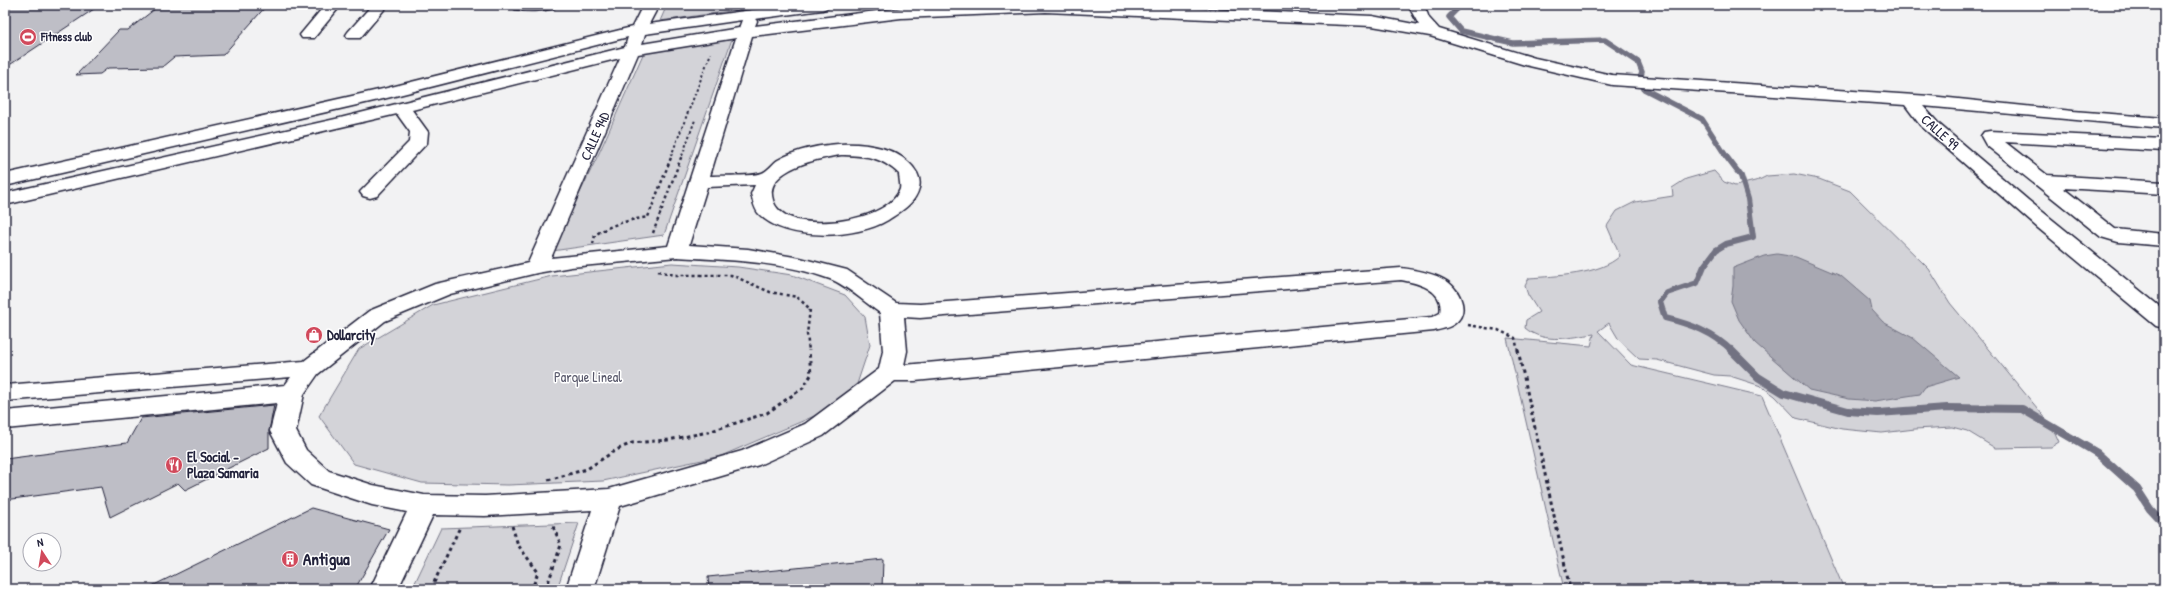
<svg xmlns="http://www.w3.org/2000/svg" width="2169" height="594" font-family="'Patrick Hand',sans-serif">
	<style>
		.green { fill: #d3d3d8; stroke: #7a7a8a }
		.water { fill: #a8a8b2; stroke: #727282 }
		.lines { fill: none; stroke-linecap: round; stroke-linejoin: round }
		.stream-far2 { stroke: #727282; stroke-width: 5.5 }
		.stream-far1 { stroke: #727282; stroke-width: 6 }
		.stream { stroke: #727282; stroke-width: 8 }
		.building { fill: #bebec6; stroke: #22223b }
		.minor-casing { stroke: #22223b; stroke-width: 3 }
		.path-far2 { stroke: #22223b; stroke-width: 2; stroke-dasharray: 2.5 2.5; stroke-linecap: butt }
		.path-far1 { stroke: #22223b; stroke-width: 2.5; stroke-dasharray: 3 3; stroke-linecap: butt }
		.path { stroke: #22223b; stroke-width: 3; stroke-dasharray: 3.5 3.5; stroke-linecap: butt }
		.minor { fill: #fff; fill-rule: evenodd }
		.labels { text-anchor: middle; stroke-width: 3; stroke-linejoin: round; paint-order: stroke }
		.far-poi-label { font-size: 12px; font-weight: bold; fill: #22223b; stroke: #fff; text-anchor: start }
		.street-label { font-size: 14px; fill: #22223b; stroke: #fff }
		.poi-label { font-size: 14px; font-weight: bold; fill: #22223b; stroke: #fff; text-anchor: start }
		.park-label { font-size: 14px; fill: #57576a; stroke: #fff }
		.near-poi-label { font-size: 17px; font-weight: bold; fill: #22223b; stroke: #fff; text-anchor: start }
	</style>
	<rect width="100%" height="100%" fill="#f2f2f3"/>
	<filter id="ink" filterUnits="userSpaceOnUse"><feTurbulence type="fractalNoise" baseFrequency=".025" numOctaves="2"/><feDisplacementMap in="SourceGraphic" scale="8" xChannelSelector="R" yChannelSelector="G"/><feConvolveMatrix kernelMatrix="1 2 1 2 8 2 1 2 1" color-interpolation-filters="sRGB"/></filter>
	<g filter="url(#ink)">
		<g class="green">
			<path d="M667,5h78l-1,4 -84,12z"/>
			<path d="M732,39l-68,196 -112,16 48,-100 44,-99z"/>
			<path d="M1714,171l10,11 11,4 24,-6 8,-4 27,-2 25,5 31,12 79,78 21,34 102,123 7,16 -8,5 -56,1 -28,-17 -15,-4 -37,2 -33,4 -40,-4 -46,-11 -21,-22 -14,-10 -31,-10 -16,-1 -57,-15 -18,-1 -20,-19 -10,-17 -11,8 33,34 131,31 82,193h-280l-57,-251 84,8 3,-12c-22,3 -49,11 -69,-6l1,-8 13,-8 -11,-17 -3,-9 4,-8c26,-2 71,-3 91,-22l-13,-30 10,-15 18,-9 38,-6 -1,-8 14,-9z"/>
			<path d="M672,263l66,4 54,8 53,20 20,22 5,28 -13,39 -38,30 -98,42 -118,25 -95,4 -86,-2 -68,-19 -35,-48 40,-67 74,-44 119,-29z"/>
			<path d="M579,523l-22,66h-145l29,-61z"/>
		</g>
		<path class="water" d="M1777,254l19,3 45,19 29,25 2,9 11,12 30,16 46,39 -34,10 -5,7 -45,7 -26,-2 -40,-9 -54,-47 -16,-23 -8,-19 2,-15v-18l31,-12z"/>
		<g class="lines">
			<path class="stream-far2" d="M1461,5l-12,12 12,14 52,12 92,-3 33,22 4,10 -2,7 4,10 58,30 24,37"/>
			<path class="stream-far1" d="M1725,155l16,21 7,23 5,38 -27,7 -10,6 -12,16 -7,17 -30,10 -7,9 5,16c25,6 48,14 67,33"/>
			<path class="stream" d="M1731,350l27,27 26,16 64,18 30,2 69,-5 75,1 75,44 40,36 13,20 14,15"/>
		</g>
		<g class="building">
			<path d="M5,5h95l-95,63z"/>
			<path d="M160,5h107l-44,50 -49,2 -12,10 -54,1 -8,6 -24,1 43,-45h9z"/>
			<path d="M274,405l-5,26v17l-84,42 -7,-7 -68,34 -9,-30 -96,13v-41l122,-16 14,-25z"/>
			<path d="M311,508l78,21 -34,60h-209z"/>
			<path d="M883,559l-1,30h-173l-1,-12z"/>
		</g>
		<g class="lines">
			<g class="minor-casing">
				<g id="minor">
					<path d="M325,5h16l-27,33h-12l-2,-3z"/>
					<path d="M372,5h16l-28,33h-12l-2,-3 2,-3z"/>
					<path d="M513,5h44l-3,3c-11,3 -28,4 -39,1z"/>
					<path d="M643,5h16l-10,19 140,-19h41l-3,3 -5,2 -67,9 2,2 -2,5 146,-18 84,-3h120l267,11 47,9 -11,-20h16l5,13 10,11 96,29 77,17 318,21 143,15 91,7v10l-241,-22 17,19 88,75 136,110v18l-8,-2 -118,-98 -102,-89 -16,-14 -15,-20 -293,-20 -87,-20 -95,-29 -58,-10 -326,-14 -145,6 -149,18 -42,140c12,-1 42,1 52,-3 6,-2 11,-10 16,-13 33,-19 101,-25 130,2 7,6 14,16 11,26 -4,16 -19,24 -31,32 -31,19 -103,22 -129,-6 -5,-5 -6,-14 -8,-20l4,-9 -48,2 -18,58 59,4 52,9 47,12 49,33 24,1 481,-36c16,2 34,5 47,14 13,10 22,31 6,42 -5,4 -13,5 -20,7l-519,50h-20l-72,55 -64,29 -139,41 -26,83h-28l26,-79 -107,6 -52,-1 -35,74h-28l37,-77 -35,-7 -61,-20 -24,-22 -17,-32 7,-28 -272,26v-18l280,-26 6,-8 -286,24v-16l299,-24 65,-50 66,-27 93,-21 92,-205 -208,52 16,22 -1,11 -50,53 -7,2 -7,-2 -3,-4 49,-50 1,-10 -13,-18 -392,91v-12l335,-75 285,-71 3,-10 -245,62 -378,87v-12l378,-85 249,-62zM742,20l-3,8 -97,16 3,-10zM736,38l-68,208 -117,12 87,-204zM841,155c25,1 39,1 58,19 0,4 2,11 1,15 -10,30 -82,40 -108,29 -9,-3 -17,-10 -19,-18 -10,-31 48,-42 68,-45zM677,257c51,3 104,4 153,22 16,6 36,24 50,34l3,38 -4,18 -74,55 -63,27 -133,38 -124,7 -61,-1 -51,-10 -44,-14 -23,-21 -10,-19 8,-37 14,-20 67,-53 65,-27 87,-21 34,-6zM1401,280c17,3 44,10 39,33l-8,4 -528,48 3,-14 -3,-34 16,1z"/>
					<path d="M1990,131l174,8v12l-159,-9 42,33 117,7v12l-101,-6 52,41 49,5v12l-46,-4 -17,-5 -115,-92 -5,-9 3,-4z"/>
				</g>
			</g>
			<g class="path-far2">
				<path d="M671,156l40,-103"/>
				<path d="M682,156l13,-36"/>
			</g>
			<g class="path-far1">
				<path d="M653,233l29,-78"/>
				<path d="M593,244l2,-9c17,-11 33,-15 53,-18l24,-62"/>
				<path d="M658,271l17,4h56l39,17 27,5 13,12 -3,25 2,17"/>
				<path d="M1468,325l30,5 17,8 3,13"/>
			</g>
			<g class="path">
				<path d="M1518,350l52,239"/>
				<path d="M548,480l39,-11 29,-19 16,-7 36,-3 40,-8 59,-19 36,-25 8,-13 -2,-25"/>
				<path d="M512,526l6,19 20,27 -6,17"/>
				<path d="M431,589l29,-62"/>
				<path d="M546,589l15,-44 -9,-21"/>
			</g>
			<use href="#minor" class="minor"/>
		</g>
	</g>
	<defs>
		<g id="stadium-disc" transform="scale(0.9)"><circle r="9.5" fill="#d1495b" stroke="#fff"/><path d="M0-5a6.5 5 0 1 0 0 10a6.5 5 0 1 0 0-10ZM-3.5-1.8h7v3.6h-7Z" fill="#fff"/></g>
		<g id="shop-disc" transform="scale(0.9)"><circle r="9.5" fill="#d1495b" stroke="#fff"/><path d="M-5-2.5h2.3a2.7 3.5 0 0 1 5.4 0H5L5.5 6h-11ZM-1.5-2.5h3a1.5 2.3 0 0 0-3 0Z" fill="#fff"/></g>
		<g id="restaurant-disc" transform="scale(0.9)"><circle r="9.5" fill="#d1495b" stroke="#fff"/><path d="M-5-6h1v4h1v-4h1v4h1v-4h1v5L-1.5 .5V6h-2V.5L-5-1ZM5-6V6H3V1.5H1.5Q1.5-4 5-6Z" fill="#fff"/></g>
		<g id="building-disc" transform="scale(0.9)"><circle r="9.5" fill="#d1495b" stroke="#fff"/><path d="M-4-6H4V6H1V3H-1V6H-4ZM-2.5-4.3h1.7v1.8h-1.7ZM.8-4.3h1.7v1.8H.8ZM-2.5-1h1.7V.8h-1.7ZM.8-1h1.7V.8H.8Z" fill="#fff"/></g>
	</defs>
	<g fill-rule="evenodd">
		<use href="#stadium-disc" x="28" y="37"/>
		<use href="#shop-disc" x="314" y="335"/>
		<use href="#restaurant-disc" x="174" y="465"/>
		<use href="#building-disc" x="290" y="559"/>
	</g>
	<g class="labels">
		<g class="far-poi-label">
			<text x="41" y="41">Fitness club</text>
		</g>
		<g class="street-label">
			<text transform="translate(1940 132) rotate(42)" y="5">CALLE 99</text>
			<text transform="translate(595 136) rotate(-66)" y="5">CALLE 94D</text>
		</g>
		<g class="poi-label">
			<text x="327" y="340">Dollarcity</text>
			<text x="187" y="462">El Social -<tspan x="187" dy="16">Plaza Samaria</tspan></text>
		</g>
		<g class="park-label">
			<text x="588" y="382">Parque Lineal</text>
		</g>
		<g class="near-poi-label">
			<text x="303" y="565">Antigua</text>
		</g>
	</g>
	<rect width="2169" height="594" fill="none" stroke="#fff" stroke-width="20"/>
	<rect x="10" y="10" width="2149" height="574" fill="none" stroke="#22223b" stroke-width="1.5" filter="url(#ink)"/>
	<g transform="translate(42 552) rotate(348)"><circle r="19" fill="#ffffff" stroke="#a7a7b1"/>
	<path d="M0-3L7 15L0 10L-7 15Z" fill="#d1495b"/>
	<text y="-6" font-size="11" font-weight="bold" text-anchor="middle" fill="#22223b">N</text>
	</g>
</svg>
